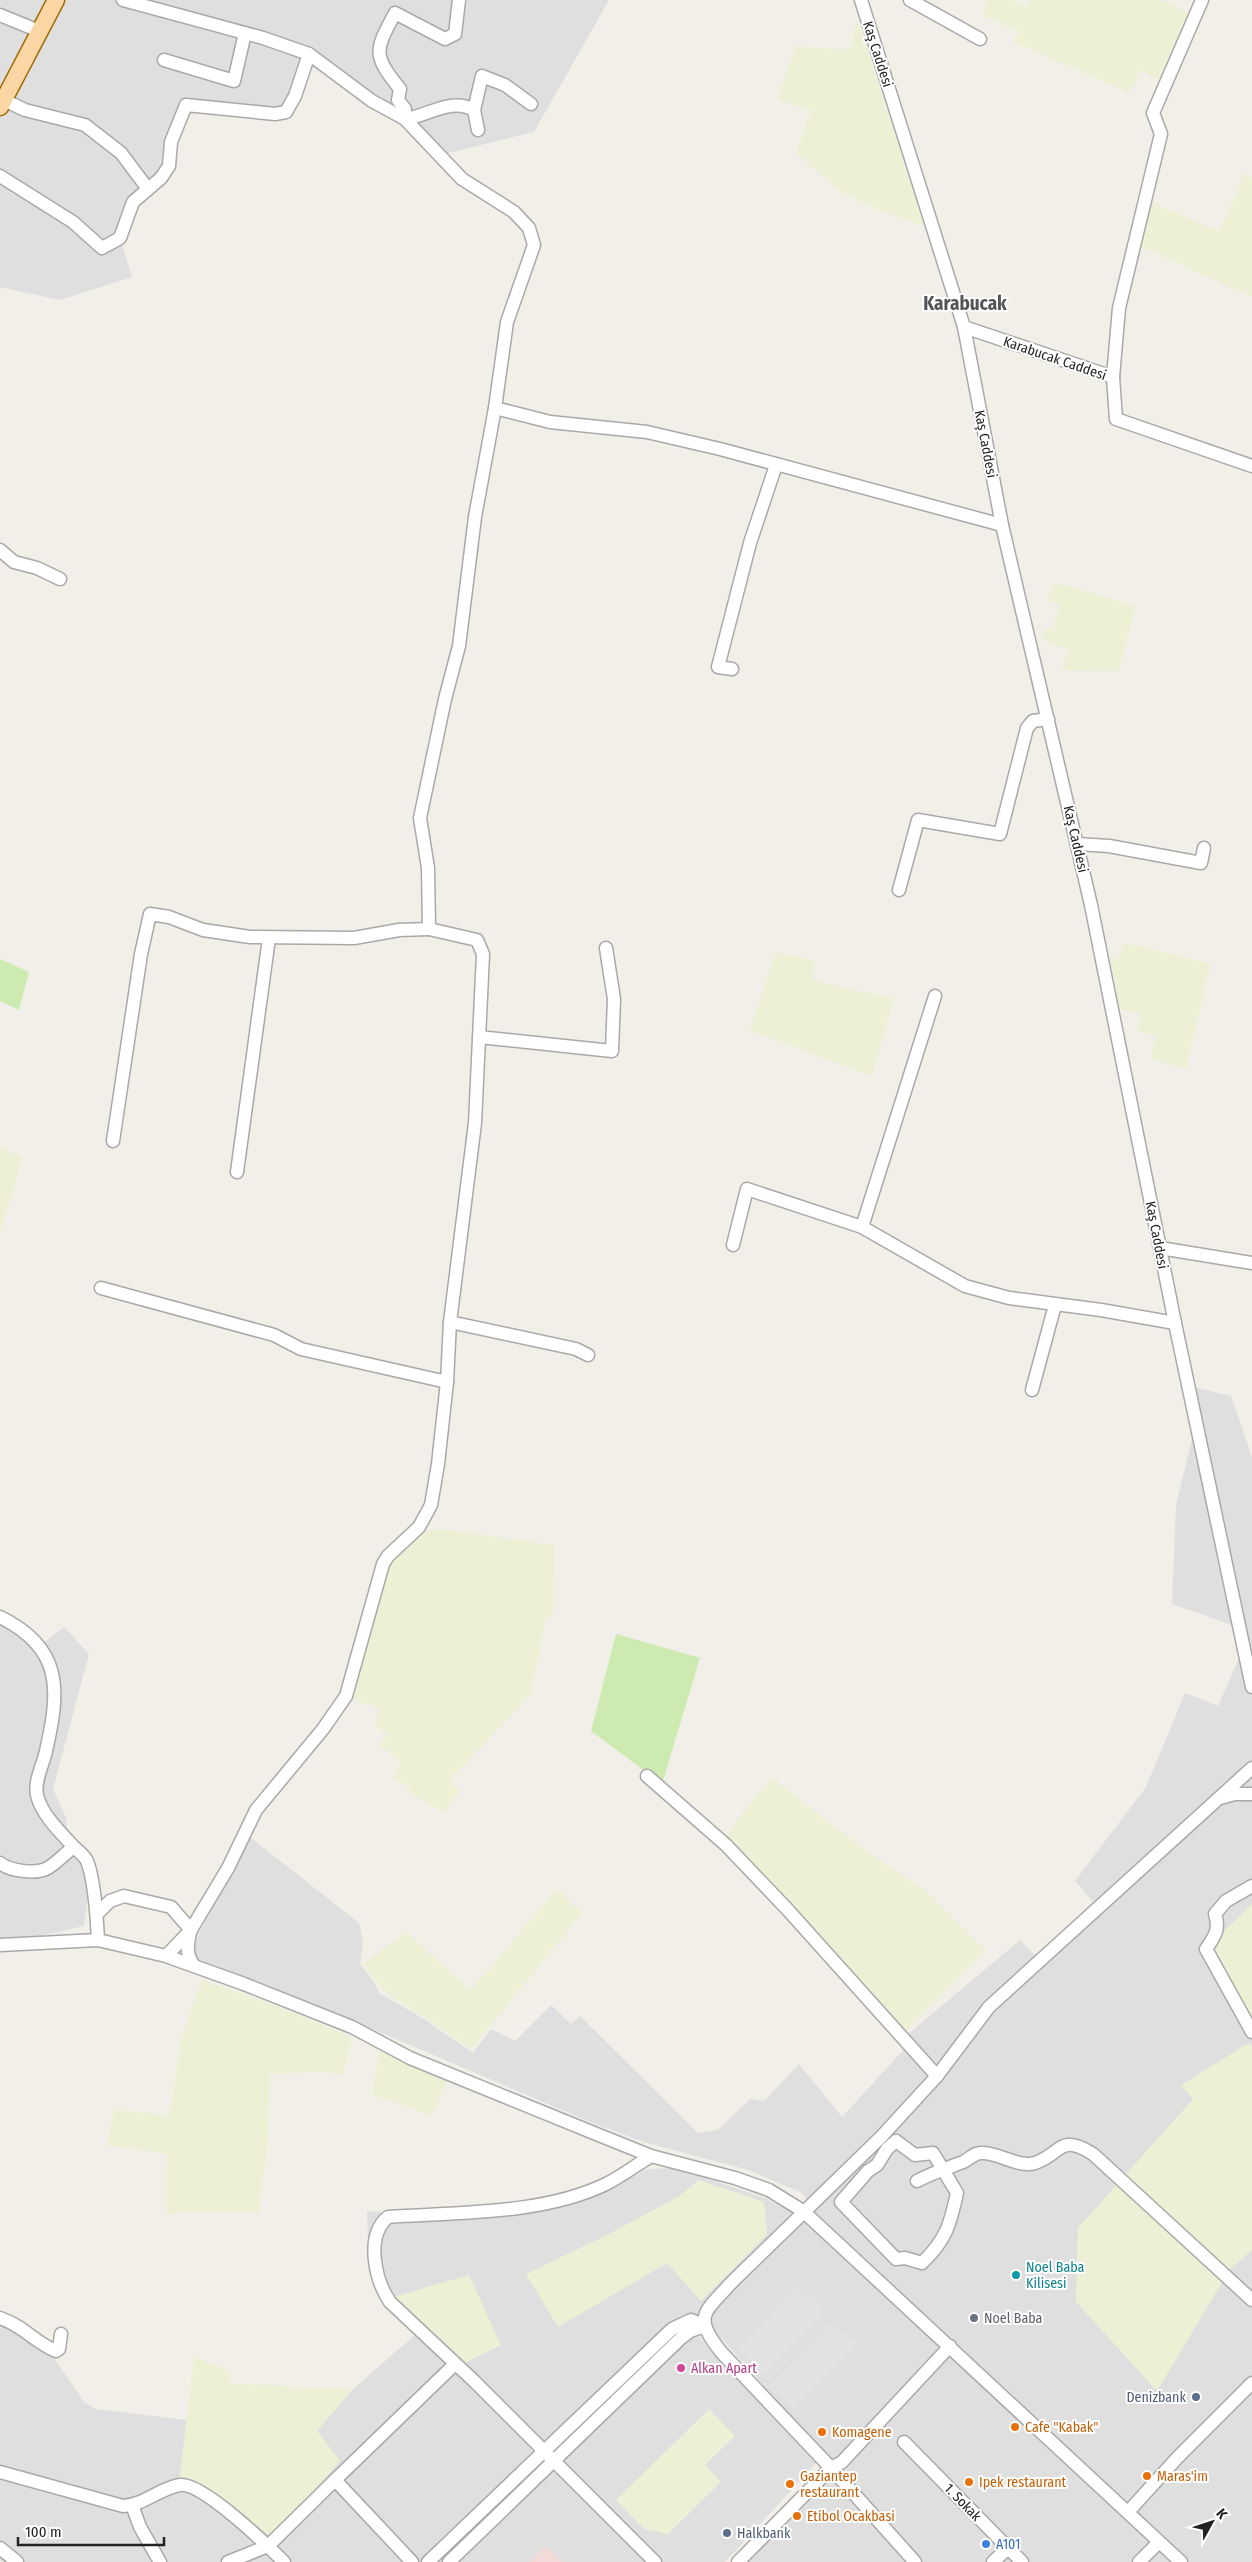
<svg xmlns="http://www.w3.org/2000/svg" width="1252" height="2562" font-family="'Fira Sans Condensed',sans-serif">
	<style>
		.residential { fill: #e0dfdf }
		.commercial { fill: #f2dad9 }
		.farmland { fill: #eef0d5 }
		.grass { fill: #cdebb0 }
		.parking { fill: #e2e2e2 }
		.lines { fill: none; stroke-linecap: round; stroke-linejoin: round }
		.minor-casing { stroke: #a9a9a9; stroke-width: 15 }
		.major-casing { stroke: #a06b00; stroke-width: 19 }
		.minor { stroke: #fff; stroke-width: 12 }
		.major { stroke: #fcd6a4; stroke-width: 16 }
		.culture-dot { fill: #0f9aa8; stroke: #fff; stroke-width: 2 }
		.worship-dot { fill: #6b7280; stroke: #fff; stroke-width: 2 }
		.hotel-dot { fill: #d1479c; stroke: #fff; stroke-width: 2 }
		.service-dot { fill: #5c6f8a; stroke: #fff; stroke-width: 2 }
		.food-dot { fill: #e8710a; stroke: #fff; stroke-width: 2 }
		.shop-dot { fill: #3f7fe0; stroke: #fff; stroke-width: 2 }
		.labels { text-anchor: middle; stroke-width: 4; stroke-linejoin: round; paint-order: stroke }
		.street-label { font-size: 14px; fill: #222; stroke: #fff }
		.culture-label { font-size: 14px; fill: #0d838f; stroke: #fff; text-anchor: start }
		.worship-label { font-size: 14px; fill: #5b616d; stroke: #fff; text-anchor: start }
		.hotel-label { font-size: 14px; fill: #b23c85; stroke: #fff; text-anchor: start }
		.service-label { font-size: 14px; fill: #4e5e75; stroke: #fff; text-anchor: end }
		.food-label { font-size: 14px; fill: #c56008; stroke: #fff; text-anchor: start }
		.shop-label { font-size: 14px; fill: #366cbe; stroke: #fff; text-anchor: start }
		.district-label { font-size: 19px; font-weight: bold; fill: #555; stroke: #fff }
	</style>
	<rect width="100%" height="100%" fill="#f2efe9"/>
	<g class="residential">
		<path d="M0,0h609l-75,132 -98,24 -29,-30 -96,-60 -19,52 -106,-9 -12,31v30l-38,33 -15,38 11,36 -72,23 -60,-13z"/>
		<path d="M1194,1387l37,9 21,61v1105h-511l87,-105 -115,-128 -4,-12 6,-10 100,-101 -15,-14 -52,-22 -101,-27 -57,-21 -236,-101 -157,-62 -3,-16 56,-106 109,86 4,19 -3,22 14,18 5,11 45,26 49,34 18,-24 24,12 36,-36 20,19 9,-8 118,117 20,-3 32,-31 14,2 35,-37 43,53 65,-71v-11l113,-95 18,18 56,-55 -19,-22 71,-94 39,-94 33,13 21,-48 -7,-33 -60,-21 4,-99 17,-70z"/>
		<path d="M0,1610l23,12 22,20 19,-15 25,27 -36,135 13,29 1,10 22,26 -1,41 -4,31 -49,11 -31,2 -4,-1z"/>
		<path d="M677,2168l88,30 27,14 -89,91 -7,15 1,16 18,21 102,107 -92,100h-722l-3,-2v-235l14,5 25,21 14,6 32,46 11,6 91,11 -8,64 138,-53 35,-41 64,-56 -33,-30 -14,-33 -2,-60 126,7 82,-14 73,-35z"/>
	</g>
	<path class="commercial" d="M545,2546l17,16h-33z"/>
	<g class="farmland">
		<path d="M988,0h25l15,7 3,-7h130l33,15 -29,66 -25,-10 -10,22 -117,-51 5,-11 -36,-16z"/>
		<path d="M857,18l68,209 -48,-18 -37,-18 -44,-38 14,-42 -33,-12 19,-53 54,4z"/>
		<path d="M1245,173l7,4v120l-114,-52 14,-43 67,30z"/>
		<path d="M1054,582l82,24 -17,65 -57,-1 6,-21 -27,-10 4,-10 7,1 8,-26 -13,-4z"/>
		<path d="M1123,942l88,22 -25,105 -35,-10 5,-24 -20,-4 5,-17 -21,-5 -10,-52 8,2z"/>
		<path d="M776,952l40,9 -4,19 82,19 -22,77 -122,-45z"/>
		<path d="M0,1147l23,11 -23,76z"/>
		<path d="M423,1530h26l106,15 -2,70 -7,4 -15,75 -80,85 9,13 -16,21 -36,-21 2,-4 -18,-10 9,-17 -21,-15 7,-13 -13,-9 7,-14 -14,-7 -2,3 -13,-8 35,-128 12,-19z"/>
		<path d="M771,1777l94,73 62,42 59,59 -83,83 -179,-196z"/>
		<path d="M557,1889l25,24 -110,136 -89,-59 -20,-26 43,-32 65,58z"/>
		<path d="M1252,1904v120l-42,-72 1,-8z"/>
		<path d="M202,1980l78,27 73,31 -10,37 -17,-3 -55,2 -4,75 -8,65 -48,-3 -45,3 1,-60 -60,-9 7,-36 55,7 12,-76z"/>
		<path d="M1249,2043l3,3v204l-22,19 -73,122 -81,-89 2,-74 115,-129 -12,-14z"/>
		<path d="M379,2050l69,28 -16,38 -60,-22z"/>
		<path d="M699,2180l65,22 3,32 -66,67 -34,-38 -109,64 -32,-53 79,-38 73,-39z"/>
		<path d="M469,2275l32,70 -39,19 -69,-67z"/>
		<path d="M194,2357l36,14 1,12 121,7 -35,41 23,30 -68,77 -48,-36 -45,-18z"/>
		<path d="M709,2409l26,27 -30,29 16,17 -53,52 -24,-5 -28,-29z"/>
	</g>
	<g class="grass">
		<path d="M0,959l29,13 -10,38 -19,-9z"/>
		<path d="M616,1634l84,24 -38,126 -71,-53z"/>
	</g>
	<g class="parking">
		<path d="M797,2285l29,27 -61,63 -28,-27z"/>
		<path d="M830,2321l28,23 -64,67 -25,-26z"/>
	</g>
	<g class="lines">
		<g class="minor-casing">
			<g id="minor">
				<path d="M123,0l140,38 46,16 63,47 33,18 57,60 52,33 15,16 5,17 -27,77 -12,86 -20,109 -16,129 -14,53 -25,119 8,50 1,61 48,11 6,14 -8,169 -25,199 -3,60 -9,82 -7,41 -12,22 -31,29 -5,8 -37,132 -23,33 -67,81 -28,58 -27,45 -10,17 -25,26"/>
				<path d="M459,0l-4,34 -10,5 -50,-26c-20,38 -23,41 5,76l-2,11 7,9v10c23,-3 46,-22 69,-9l4,20"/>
				<path d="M861,0l103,327 38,198 89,380 84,418 77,364"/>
				<path d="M910,0l70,39"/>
				<path d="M0,15l39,16"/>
				<path d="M164,60l70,21 11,-48"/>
				<path d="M4,100l21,10 60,15 36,28 27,36"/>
				<path d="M474,110l8,-34 23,9 26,19"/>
				<path d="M0,176l73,46 29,26 18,-10 13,-36 28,-24 8,-12 2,-24 15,-37 89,9 11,-2 9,-16 14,-42"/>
				<path d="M964,327l149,50 3,42 136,47"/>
				<path d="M1113,377l6,-69 42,-174 -8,-21 49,-113"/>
				<path d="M495,408l55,14 97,10 73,17 282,76"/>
				<path d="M0,550l14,12 23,6 23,11"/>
				<path d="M732,669l-14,-2 32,-124 26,-78"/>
				<path d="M1077,844l32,2 92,17 3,-15"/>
				<path d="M899,890l19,-70 82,14 27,-106 6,-7 15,-2"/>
				<path d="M479,1037l133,14 2,-52 -8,-51"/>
				<path d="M113,1141l28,-187 9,-40 19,3 34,13 47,7 104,1 45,-8 30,-1"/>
				<path d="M237,1172l32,-234"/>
				<path d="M862,1227l73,-231"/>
				<path d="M733,1245l14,-56 115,38 103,59 44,12 92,12 74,13"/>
				<path d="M1160,1248l92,15"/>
				<path d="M101,1288l173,47 27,14 146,33"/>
				<path d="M450,1322l126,27 12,6"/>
				<path d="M1032,1390l23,-85"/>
				<path d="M0,1617c63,31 60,73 46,134 -3,14 -12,30 -9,44 4,19 24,38 37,52 4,4 11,9 13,14 7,17 10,59 11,79"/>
				<path d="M647,1776l79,69 61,64 150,167"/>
				<path d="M1220,1798l15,-4h17"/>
				<path d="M0,1863c10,8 34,11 46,6 10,-5 19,-16 28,-22"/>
				<path d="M1252,1886l-26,15 -11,13c5,15 0,22 -9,35l46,83"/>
				<path d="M97,1914l13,-13 14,-5 47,11 20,23"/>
				<path d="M190,1932c-3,15 -4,22 4,34"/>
				<path d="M0,1945l98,-5 68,16 78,28 108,43 58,31 179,73 62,25 84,22 34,12 34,21 378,351"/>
				<path d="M896,2141l19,14 18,-2 24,40c-7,32 -11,47 -35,70l-17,-5 -9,1 -55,-57 27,-31 9,-6 10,-16z"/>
				<path d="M651,2156c-15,9 -29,20 -45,28 -64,31 -149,28 -218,33 -23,19 -13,63 2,85l84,79 181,181"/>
				<path d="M917,2181c15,-8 30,-13 46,-19 7,-3 11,-10 20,-9 16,0 36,15 52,10 28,-10 24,-30 58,-9l159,146"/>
				<path d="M0,2318c24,8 34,24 56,33l3,-2 2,-15"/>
				<path d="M904,2442l118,120"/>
				<path d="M0,2472l123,34c21,-1 37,-18 57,-21 22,-3 87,60 104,77"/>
				<path d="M132,2505l8,22 20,35"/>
				<path d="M1128,2512l50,-55 74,-74"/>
				<path d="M0,2548l17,14"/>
				<path d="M228,2562l40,-16 67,-66"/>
				<path d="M412,2562l-77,-82 120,-116"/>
				<path d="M428,2562l244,-233 19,-9 14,6"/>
				<path d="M449,2562l232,-224 9,-7 15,-5"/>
				<path d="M738,2562l93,-94 11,-6 108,-116"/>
				<path d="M915,2562l-84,-94 -109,-115c-30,-37 -18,-40 10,-71l149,-145 56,-61 52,-69 263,-239"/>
				<path d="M993,2562l15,-14"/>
				<path d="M1139,2562l20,-20"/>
			</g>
		</g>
		<g class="major-casing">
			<path id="major" d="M0,107l56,-107"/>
		</g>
		<use href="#minor" class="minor"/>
		<use href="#major" class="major"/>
	</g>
	<circle class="culture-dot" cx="1016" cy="2275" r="5"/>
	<circle class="worship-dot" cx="974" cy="2318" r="5"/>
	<circle class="hotel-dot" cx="681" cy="2368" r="5"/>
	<g class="service-dot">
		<circle cx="1196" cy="2397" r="5"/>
		<circle cx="727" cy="2533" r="5"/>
	</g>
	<g class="food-dot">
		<circle cx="1015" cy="2427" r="5"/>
		<circle cx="822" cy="2432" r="5"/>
		<circle cx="1147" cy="2476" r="5"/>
		<circle cx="969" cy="2482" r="5"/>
		<circle cx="790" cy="2484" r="5"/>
		<circle cx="797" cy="2516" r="5"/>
	</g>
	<circle class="shop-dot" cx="986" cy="2544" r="5"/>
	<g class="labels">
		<g class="street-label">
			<text transform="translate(878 54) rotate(72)" y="5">Kaş Caddesi</text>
			<text transform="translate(1055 358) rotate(19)" y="5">Karabucak Caddesi</text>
			<text transform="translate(986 444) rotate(79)" y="5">Kaş Caddesi</text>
			<text transform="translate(1076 839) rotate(77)" y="5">Kaş Caddesi</text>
			<text transform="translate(1157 1235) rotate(79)" y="5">Kaş Caddesi</text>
			<text transform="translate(963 2502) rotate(46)" y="5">1. Sokak</text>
		</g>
		<g class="culture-label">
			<text x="1026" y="2272">Noel Baba<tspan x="1026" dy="16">Kilisesi</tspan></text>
		</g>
		<g class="worship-label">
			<text x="984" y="2323">Noel Baba</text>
		</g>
		<g class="hotel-label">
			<text x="691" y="2373">Alkan Apart</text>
		</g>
		<g class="service-label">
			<text x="1186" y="2402">Denizbank</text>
			<text x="737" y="2538" text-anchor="start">Halkbank</text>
		</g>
		<g class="food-label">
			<text x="1025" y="2432">Cafe "Kabak"</text>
			<text x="832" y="2437">Komagene</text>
			<text x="800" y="2481">Gaziantep<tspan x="800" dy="16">restaurant</tspan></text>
			<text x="1157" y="2481">Maras'im</text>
			<text x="979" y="2487">Ipek restaurant</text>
			<text x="807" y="2521">Etibol Ocakbasi</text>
		</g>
		<g class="shop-label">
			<text x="996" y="2549">A101</text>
		</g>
		<g class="district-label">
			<text x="965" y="310">Karabucak</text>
		</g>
	</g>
	<g transform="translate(1212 2522) rotate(50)" stroke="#ffffff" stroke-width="4" paint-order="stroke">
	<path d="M0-4L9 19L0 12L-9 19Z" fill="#222222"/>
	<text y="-8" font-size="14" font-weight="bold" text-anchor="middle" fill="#222222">K</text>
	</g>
	<path d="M18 2537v8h146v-8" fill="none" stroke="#222222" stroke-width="2.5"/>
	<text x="25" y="2537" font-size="15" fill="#222222" stroke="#ffffff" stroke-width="4" paint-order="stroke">100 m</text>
</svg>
